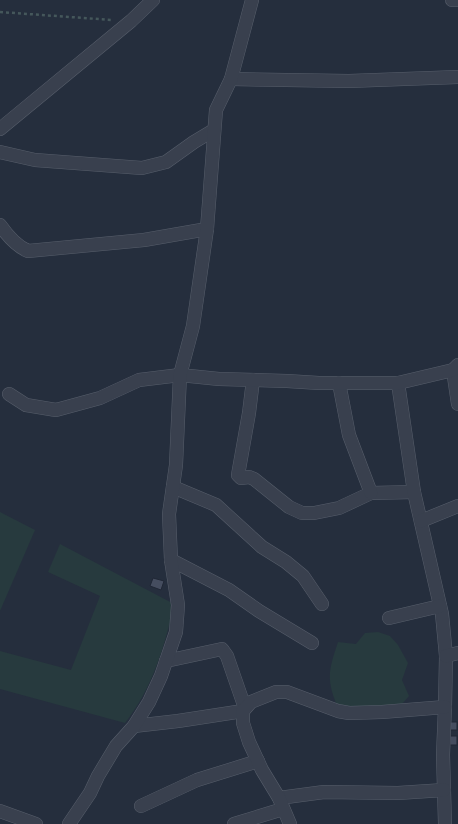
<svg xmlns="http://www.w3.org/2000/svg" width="458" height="824" font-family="'Archivo Narrow',sans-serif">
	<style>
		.green { fill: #273a3e }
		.building { fill: #454d5f; stroke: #202735 }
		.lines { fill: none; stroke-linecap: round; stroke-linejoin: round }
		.street-casing { stroke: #575e6b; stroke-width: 14 }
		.path { stroke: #45575b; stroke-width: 2.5; stroke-dasharray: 3 3; stroke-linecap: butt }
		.street { stroke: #39404e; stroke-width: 13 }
	</style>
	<rect width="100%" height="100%" fill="#252e3d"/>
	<g class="green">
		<path d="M0,512l35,18 -35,81z"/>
		<path d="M60,544l114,60c-9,42 -22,85 -49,119l-125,-34v-38l71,19 29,-74 -52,-24z"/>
		<path d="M378,632l12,4 8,9 10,18 -6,17 7,16 -7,8 -12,6h-51c-13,-30 -11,-38 -1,-68l18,2 9,-11z"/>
	</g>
	<g class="building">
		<path d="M153,578l11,3 -3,9 -11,-4z"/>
		<rect x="450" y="722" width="7" height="8"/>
		<rect x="450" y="736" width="7" height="9"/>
	</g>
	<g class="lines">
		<g class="street-casing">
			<g id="street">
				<path d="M452,0h6"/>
				<path d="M231,79l118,2 109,-4"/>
				<path d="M0,129l131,-108 22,-21"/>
				<path d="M0,152l35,8 107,8 24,-6 28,-20 20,-12"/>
				<path d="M0,225c7,10 16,21 28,26l116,-11 63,-11"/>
				<path d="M453,370l5,34"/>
				<path d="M253,380l-4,33 -11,62 3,3 8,-1 5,2 35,28 13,6h12l25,-5 32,-15 43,-1"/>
				<path d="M339,383l10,52 22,58"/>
				<path d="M398,383l16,109 28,122 4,42 -1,51 -2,48 2,69"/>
				<path d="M9,394l17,11 30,5 44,-12 39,-18 41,-5 39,4 68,2 32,2h79l55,-13 5,-5"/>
				<path d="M173,487l43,18 46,42 24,15 17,14 19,28"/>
				<path d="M421,521l37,-15"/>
				<path d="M171,560l58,30 30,21 53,32"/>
				<path d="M389,618l51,-12"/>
				<path d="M446,656l12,-3"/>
				<path d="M166,661l56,-12 5,7 18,52"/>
				<path d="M134,726l44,-5 65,-10"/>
				<path d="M279,798l45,-6 74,1 46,-3"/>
				<path d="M141,806l56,-26 61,-19"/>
				<path d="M0,811l36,13"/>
				<path d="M69,824l21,-31 8,-17 18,-30 18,-20 15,-24 12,-26 15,-44 2,-27 -7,-45 -2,-46 7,-49 4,-90 13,-49 14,-97 9,-119 15,-31 21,-79"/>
				<path d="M234,824l49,-15"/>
				<path d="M290,824l-11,-26 -17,-28 -13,-28 -6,-19v-12l8,-9 25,-10h11l51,19 11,2 33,-1 63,-5"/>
			</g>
		</g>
		<path class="path" d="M0,12l112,8"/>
		<use href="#street" class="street"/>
	</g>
</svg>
